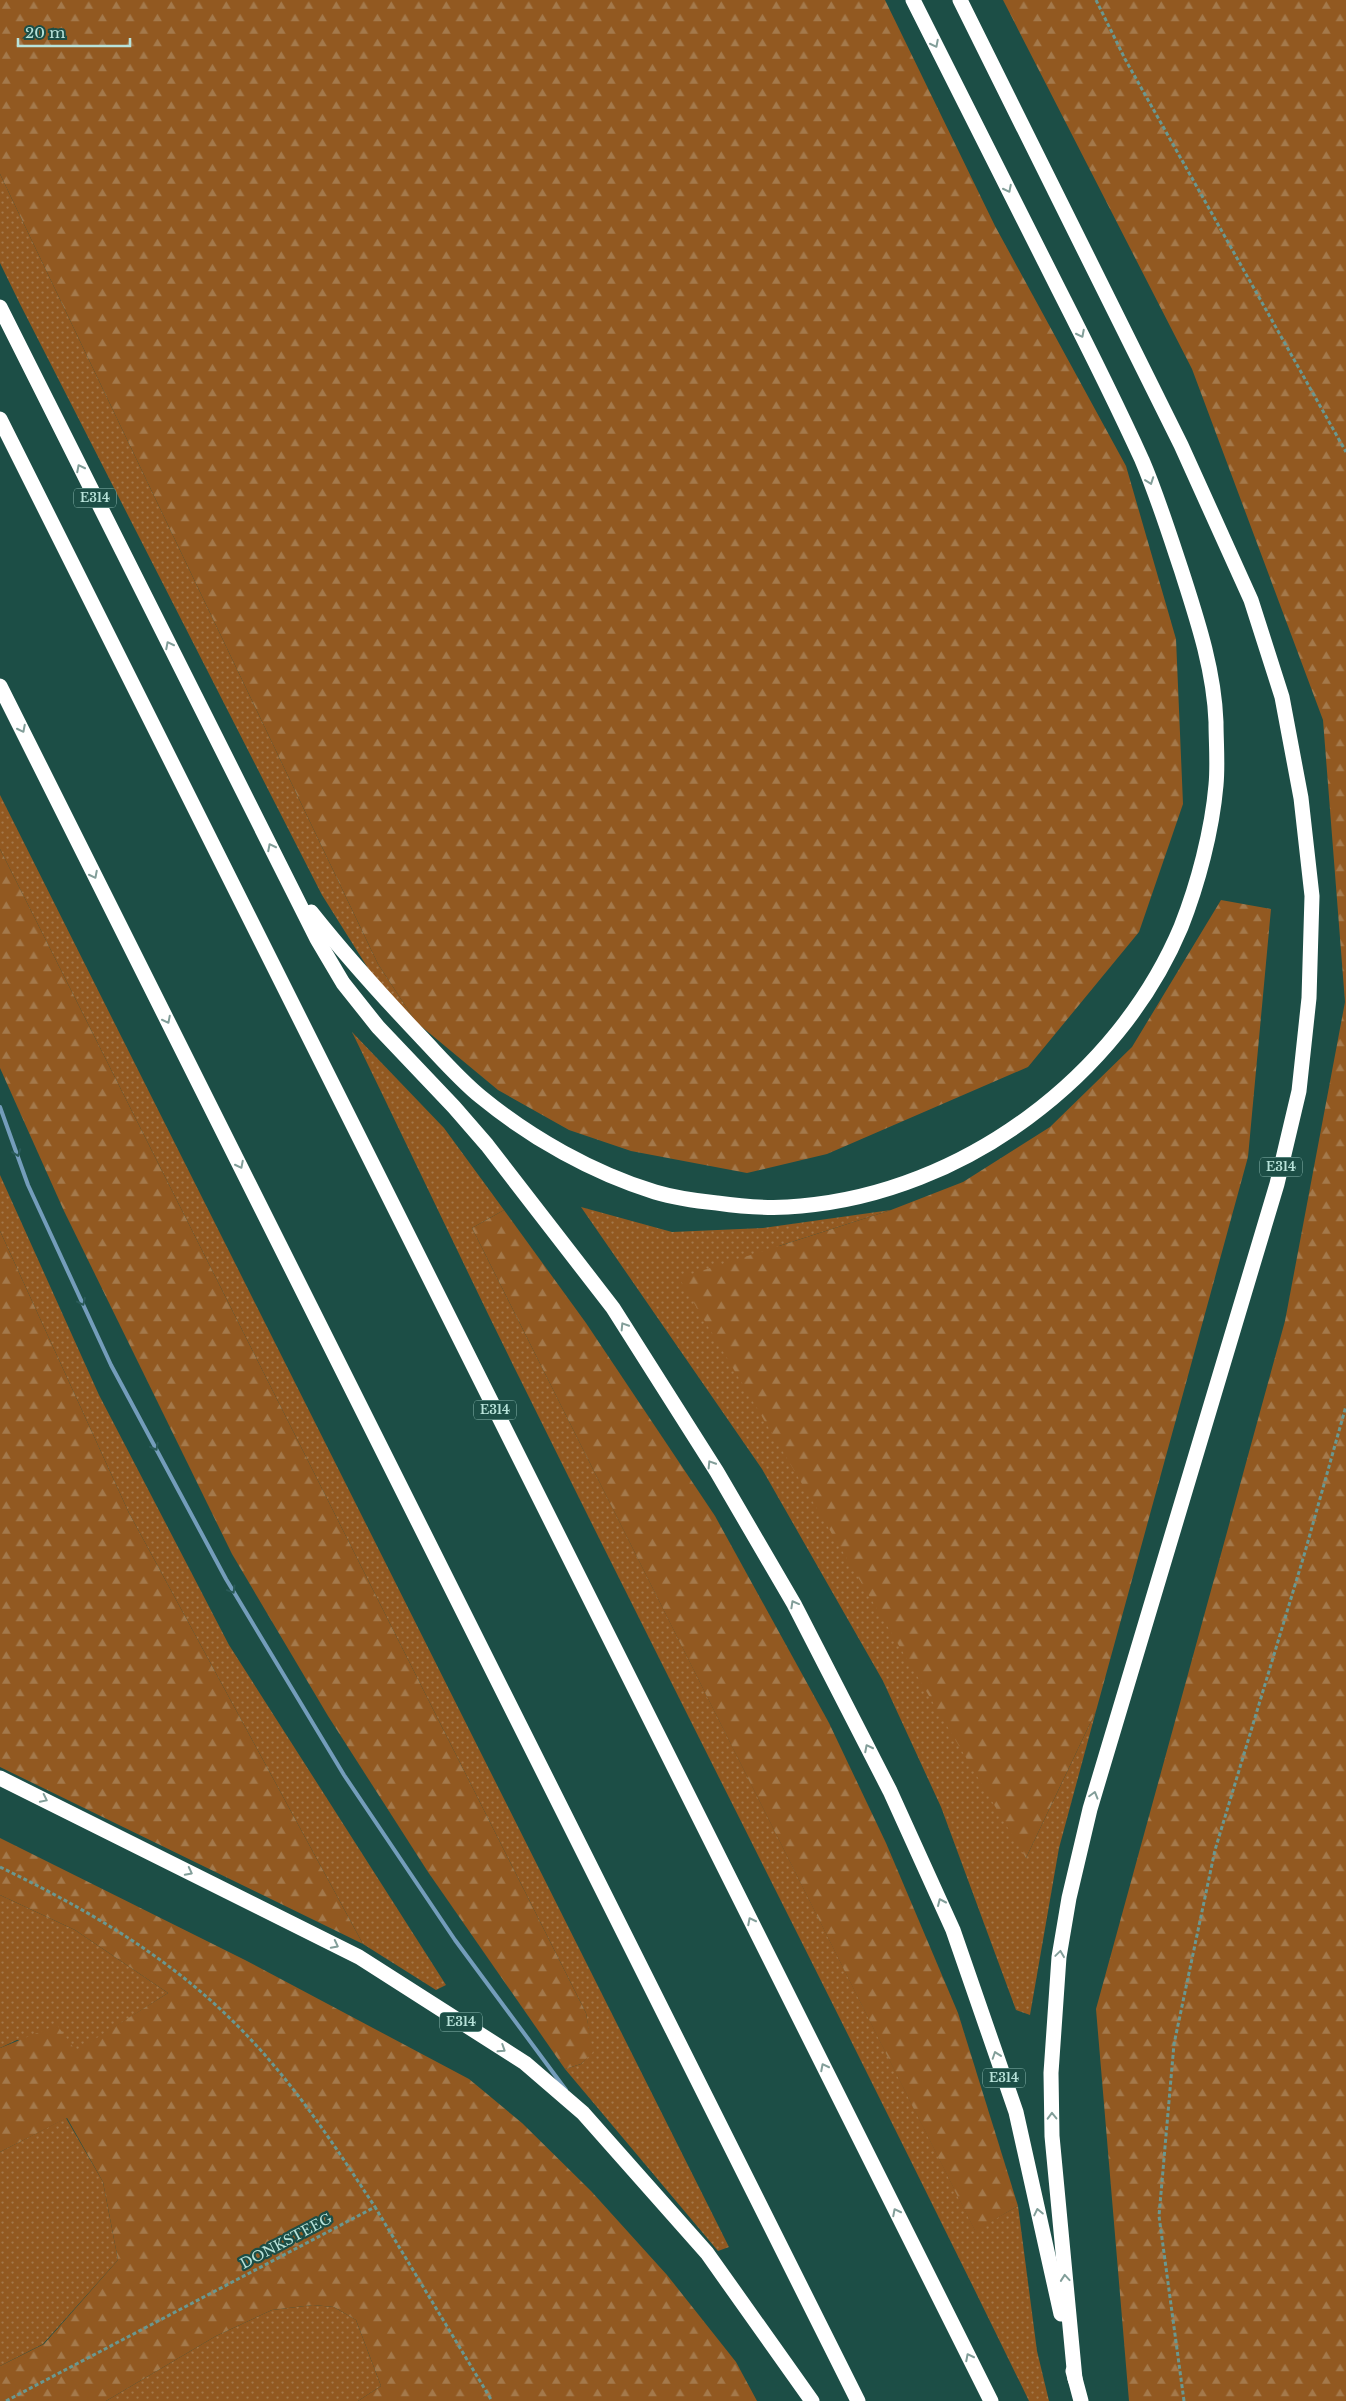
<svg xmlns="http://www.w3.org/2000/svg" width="1346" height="2401" font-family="'Libre Baskerville',serif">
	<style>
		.grass { fill: url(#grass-dots) }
		.forest { fill: url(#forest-firs) }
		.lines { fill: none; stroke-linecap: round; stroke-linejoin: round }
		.path { stroke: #6a9890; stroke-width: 3; stroke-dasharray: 4 2.5; stroke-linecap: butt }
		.lane { stroke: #749dbb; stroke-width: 4 }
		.highway { stroke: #fff; stroke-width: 15 }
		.oneway { stroke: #829e99 }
		.oneway2 { stroke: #295a58 }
		.labels { text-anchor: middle; stroke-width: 4.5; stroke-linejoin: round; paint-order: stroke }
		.shield { fill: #1c4e46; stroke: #89b6ae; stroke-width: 1 }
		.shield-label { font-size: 12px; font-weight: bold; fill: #b8e3da }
		.street-label { font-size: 14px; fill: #b8e3da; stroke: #1c4e46 }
	</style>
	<defs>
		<pattern id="grass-dots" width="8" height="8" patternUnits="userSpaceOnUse" patternTransform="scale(1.25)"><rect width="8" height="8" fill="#925921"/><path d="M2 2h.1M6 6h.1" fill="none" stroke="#a4794b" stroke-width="1.8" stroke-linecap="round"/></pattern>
		<pattern id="forest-firs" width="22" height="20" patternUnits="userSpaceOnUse" patternTransform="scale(1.25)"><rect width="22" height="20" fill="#925921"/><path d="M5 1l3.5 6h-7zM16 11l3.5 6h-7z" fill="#a4794b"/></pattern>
	</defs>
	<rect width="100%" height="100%" fill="#1c4e46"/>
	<g class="grass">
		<path d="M0,174l378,790 38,58 -45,-49 -49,-78 -302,-591 -20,-41z"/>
		<path d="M0,795l729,1452 -11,4 -153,-182 16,-5 11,-12 -6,-39 -586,-1164z"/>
		<path d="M352,1032l92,96 60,82 -32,18 503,1002 43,-24 19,145 12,50h-20c-167,-343 -341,-682 -510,-1024 -57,-115 -111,-231 -167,-345z"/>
		<path d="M0,1175l99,220 130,250 217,340 -10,5 -73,-46 -234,-431 -129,-282z"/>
		<path d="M581,1207l91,25 91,-4 128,-18 -112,36 247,612 70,-147 -37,137 -29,167 -14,-5 -75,-203 -58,-126 -121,-212z"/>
		<path d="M0,1895l75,35 93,63 -92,59 -59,-12 -17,8z"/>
		<path d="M66,2118l37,64 15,78 -75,84 -43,22v-214z"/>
		<path d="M313,2305l21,2 22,13 25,66 -23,15h-252l110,-65 56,-26z"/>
	</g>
	<g class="forest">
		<path d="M0,0h885l110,226 131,240 50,173 7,165 -44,128 -111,135 -201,87 -80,19 -116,-22 -62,-21 -71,-40 -82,-68 -38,-58 -378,-790z"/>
		<path d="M1003,0h343v2401h-217l-33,-392 189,-688 60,-319 -22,-282 -131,-351z"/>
		<path d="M0,849l586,1164 7,39 -12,12 -16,5 -137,-197 -100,-156 -96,-162 -168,-343 -64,-143z"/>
		<path d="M1221,900l50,9 -23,248 -152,554 -70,147 -347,-580 212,-68 72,-28 87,-55 82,-80z"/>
		<path d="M504,1210l82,113 129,193 114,207 57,120 72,170 60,193 -43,25 -503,-1003z"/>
		<path d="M0,1231l129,282 234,431 -363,-177z"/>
		<path d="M0,1838l245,122 224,119 53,44 69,68 76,84 69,87 21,39h-399l23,-15 -25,-66 -22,-13 -21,-2 -41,5 -56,26 -110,65h-106v-35l44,-22 74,-84 -15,-78 -36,-64 -67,34v-104l57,-23 19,26 92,-58 -93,-63 -75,-35z"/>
	</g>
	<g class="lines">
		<g class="path">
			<path d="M1096,0l29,59 221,393"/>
			<path d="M0,1867c107,52 199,108 276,201 37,44 68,92 99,139"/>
			<path d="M6,2401l369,-194 117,194"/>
			<path d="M1184,2401l-25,-185 15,-172 41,-194 90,-298 41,-146"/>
		</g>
		<path class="lane" d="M0,1107l28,78 83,180 115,214 118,196 111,165 111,150"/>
		<g class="highway">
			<path d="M960,0l221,445 70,155 31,97 19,101 11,98 -3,102 -10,93 -22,93 -187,625 -21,89 -10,59 -8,116 1,63 23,243"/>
			<path d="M0,307l317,632 26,44 35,44 76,80 33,38 126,163 104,164 77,132 96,187 63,139 63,182 45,202"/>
			<path d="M0,419l991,1982"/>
			<path d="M0,686l858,1715"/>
			<path d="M311,912c35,44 72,85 111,126 19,20 38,42 59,59 50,41 112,76 174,95 20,6 42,9 62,11 28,4 56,6 84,3 162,-14 317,-129 380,-279 17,-43 31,-96 35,-142 2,-21 0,-43 0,-63 -2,-53 -19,-103 -35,-153 -12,-36 -24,-74 -39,-109 -26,-57 -54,-113 -83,-170 -48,-96 -97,-193 -146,-290"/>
			<path d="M0,1778l359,179 166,106 58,50 124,140 105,148"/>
			<path d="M1073,2371l8,30"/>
		</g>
	</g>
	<defs><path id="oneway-chevron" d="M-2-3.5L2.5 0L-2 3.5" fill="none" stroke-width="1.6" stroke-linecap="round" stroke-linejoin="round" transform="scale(1.25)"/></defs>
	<g class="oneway">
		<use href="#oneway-chevron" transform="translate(935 44) rotate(63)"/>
		<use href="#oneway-chevron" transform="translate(1008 189) rotate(63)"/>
		<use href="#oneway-chevron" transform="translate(1081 334) rotate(63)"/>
		<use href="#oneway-chevron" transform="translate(80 468) rotate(-117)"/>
		<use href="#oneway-chevron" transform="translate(1150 481) rotate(70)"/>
		<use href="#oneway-chevron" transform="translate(169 645) rotate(-117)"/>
		<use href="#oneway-chevron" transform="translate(22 729) rotate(63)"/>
		<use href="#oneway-chevron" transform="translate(271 847) rotate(-117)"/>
		<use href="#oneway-chevron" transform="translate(94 875) rotate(63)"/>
		<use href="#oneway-chevron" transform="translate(167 1020) rotate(63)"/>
		<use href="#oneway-chevron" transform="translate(240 1165) rotate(63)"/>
		<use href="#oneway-chevron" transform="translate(624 1326) rotate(-122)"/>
		<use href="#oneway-chevron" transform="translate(711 1464) rotate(-122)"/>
		<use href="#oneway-chevron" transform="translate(794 1604) rotate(-119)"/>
		<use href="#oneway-chevron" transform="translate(868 1748) rotate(-117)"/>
		<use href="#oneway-chevron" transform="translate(1094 1795) rotate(-74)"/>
		<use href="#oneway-chevron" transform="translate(44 1799) rotate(26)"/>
		<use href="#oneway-chevron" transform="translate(189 1872) rotate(27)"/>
		<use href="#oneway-chevron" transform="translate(941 1902) rotate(-114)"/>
		<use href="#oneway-chevron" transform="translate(751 1921) rotate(-117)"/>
		<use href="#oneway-chevron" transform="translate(335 1945) rotate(27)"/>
		<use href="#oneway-chevron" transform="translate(1060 1954) rotate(-82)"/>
		<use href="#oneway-chevron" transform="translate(502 2049) rotate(33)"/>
		<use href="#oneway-chevron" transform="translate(996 2055) rotate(-109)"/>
		<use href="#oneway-chevron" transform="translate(824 2067) rotate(-117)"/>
		<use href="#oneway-chevron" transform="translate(1052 2116) rotate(-91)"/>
		<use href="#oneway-chevron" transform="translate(896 2212) rotate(-117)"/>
		<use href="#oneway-chevron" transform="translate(1038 2212) rotate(-102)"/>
		<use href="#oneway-chevron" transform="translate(1065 2278) rotate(-95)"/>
		<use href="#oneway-chevron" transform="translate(969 2357) rotate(-117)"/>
	</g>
	<g class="oneway2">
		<use href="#oneway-chevron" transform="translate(17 1153) rotate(70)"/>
		<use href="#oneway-chevron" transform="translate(82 1302) rotate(65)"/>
		<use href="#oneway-chevron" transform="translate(155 1447) rotate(62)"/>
		<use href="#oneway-chevron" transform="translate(232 1590) rotate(59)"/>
	</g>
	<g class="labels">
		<g class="shield">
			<rect x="74" y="488.5" width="42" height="19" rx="4"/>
			<rect x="1260" y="1157.5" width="42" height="19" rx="4"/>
			<rect x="474" y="1400.5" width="42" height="19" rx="4"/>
			<rect x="440" y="2012.5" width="42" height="19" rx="4"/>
			<rect x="983" y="2068.5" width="42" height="19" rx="4"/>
		</g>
		<g class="shield-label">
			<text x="95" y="502">E314</text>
			<text x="1281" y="1171">E314</text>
			<text x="495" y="1414">E314</text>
			<text x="461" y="2026">E314</text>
			<text x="1004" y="2082">E314</text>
		</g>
		<g class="street-label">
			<text transform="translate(286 2241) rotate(-28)" y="5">DONKSTEEG</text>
		</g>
	</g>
	<path d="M18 38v8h112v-8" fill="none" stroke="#b8e3da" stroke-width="2.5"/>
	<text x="25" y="38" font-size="15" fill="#b8e3da" stroke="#1c4e46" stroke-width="4" paint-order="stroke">20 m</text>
</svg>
